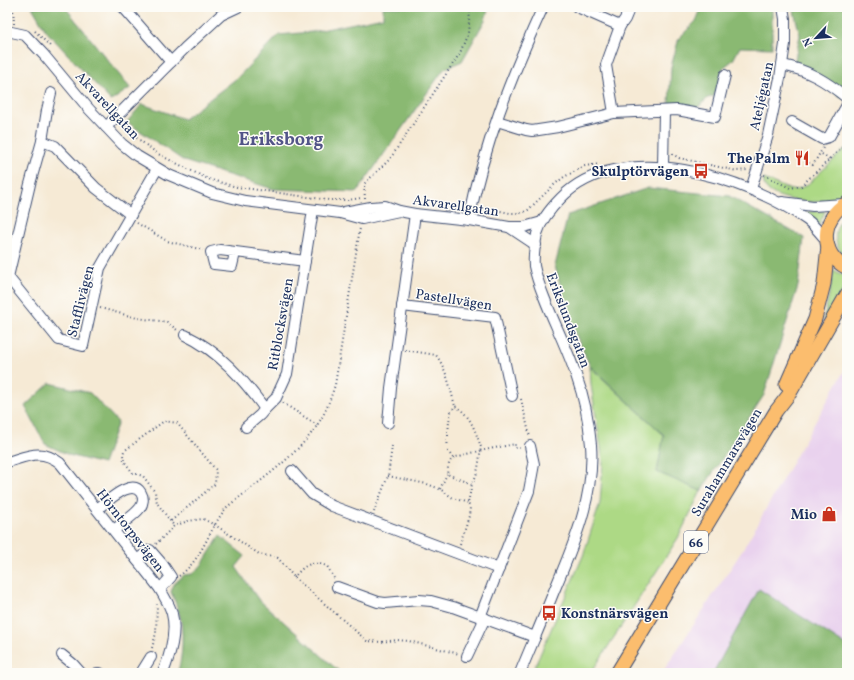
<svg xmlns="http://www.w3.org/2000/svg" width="854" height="680" font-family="Vollkorn,serif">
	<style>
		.built { fill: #e9d2ee }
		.green { fill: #add985; stroke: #648472 }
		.forest { fill: #8ab972; stroke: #527468 }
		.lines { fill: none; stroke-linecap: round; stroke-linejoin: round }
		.minor-casing { stroke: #3c4b70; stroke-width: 12 }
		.major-casing { stroke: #3c4b70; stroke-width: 15 }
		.path { stroke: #3c4b70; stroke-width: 2; stroke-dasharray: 1 3; stroke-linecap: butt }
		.minor { stroke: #fff; stroke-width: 10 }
		.major { stroke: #fbbd6e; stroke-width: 13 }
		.labels { text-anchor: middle; stroke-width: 3; stroke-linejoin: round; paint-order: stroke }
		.shield { fill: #fdfcf7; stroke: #5f6c8c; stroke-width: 1 }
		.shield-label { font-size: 13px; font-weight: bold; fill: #1b2f5e }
		.street-label { font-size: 14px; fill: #1b2f5e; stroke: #fdfcf7 }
		.poi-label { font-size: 14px; font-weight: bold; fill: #1b2f5e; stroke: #fdfcf7; text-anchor: end }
		.district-label { font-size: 18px; font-weight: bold; fill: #525488; stroke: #fdfcf7 }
	</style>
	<rect width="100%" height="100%" fill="#fdfcf7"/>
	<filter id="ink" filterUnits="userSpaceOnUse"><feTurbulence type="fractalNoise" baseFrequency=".025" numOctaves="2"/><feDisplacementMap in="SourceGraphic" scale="8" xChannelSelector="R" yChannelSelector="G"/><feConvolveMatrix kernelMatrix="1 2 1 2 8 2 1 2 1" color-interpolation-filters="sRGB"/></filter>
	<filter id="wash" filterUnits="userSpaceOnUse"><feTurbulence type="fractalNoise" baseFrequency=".012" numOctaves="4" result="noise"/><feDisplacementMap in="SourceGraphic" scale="16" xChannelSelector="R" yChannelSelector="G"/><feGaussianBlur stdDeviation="0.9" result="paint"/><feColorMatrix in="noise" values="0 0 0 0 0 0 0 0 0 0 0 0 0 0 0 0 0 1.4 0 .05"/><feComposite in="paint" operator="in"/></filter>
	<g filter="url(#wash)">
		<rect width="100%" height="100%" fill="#f6ead5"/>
		<path class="built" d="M847,366v307h-185l80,-122z"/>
		<g class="green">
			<path d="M847,147v46c-11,4 -22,9 -34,9 -12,0 -53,-5 -49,-23l27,11 8,-1 9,-5z"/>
			<path d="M824,211l1,1 -6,13 -12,-11v-2z"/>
			<path d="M847,214v44c-15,-12 -15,-32 0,-44z"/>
			<path d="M834,270l13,8v5l-21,37 -2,-1z"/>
			<path d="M590,367l74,68 -7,37 44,19 -23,47 -87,135h-59l51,-117 17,-53 3,-42 -12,-76z"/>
		</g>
		<g class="forest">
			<path d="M32,7h33l65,81 -19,13 -65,-70z"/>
			<path d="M383,7h106l-4,13 -23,41 -18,8 -87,123 -84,-3 -89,-28 -57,-39 15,-18 42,15 53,-41 42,-43 33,-3 71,-15z"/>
			<path d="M702,7h70v41l-32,-1 -7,13 -10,8 -9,28 -6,2 -11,10 -10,-3h-18l2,-38 8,-29 17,-17z"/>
			<path d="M793,7h54v94l-53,-37 6,-29z"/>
			<path d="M648,188l81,8 75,42 -6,48 -34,109 -63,96 -44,-19 7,-37 -74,-69 -19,-42 -16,-58 13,-51z"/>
			<path d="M50,383l40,10 28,29 -15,42 -34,-9 -24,-11 -20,-38z"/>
			<path d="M220,536l25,20 -9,11 22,32 83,74h-164c6,-13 7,-46 2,-60 -2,-7 -5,-14 -8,-21l3,-8 10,-9 8,-1 9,-8z"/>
			<path d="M759,589l88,57v27h-134z"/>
		</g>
	</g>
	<g filter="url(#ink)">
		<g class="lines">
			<g class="minor-casing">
				<g id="minor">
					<path d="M123,7l48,55"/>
					<path d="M577,7l43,19 -14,39 8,48"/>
					<path d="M620,26l5,-7 5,-12"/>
					<path d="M7,31l18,4 19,20 45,54 33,35 15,12 32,19 43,18 33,8 95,12 22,6 37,-8"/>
					<path d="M782,65c26,5 44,16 65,33"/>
					<path d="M51,93l-4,17 -5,31 -12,43 -22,93 51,63 24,6 17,-78 57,-99"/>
					<path d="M497,121l29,9 6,1 26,-4 56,-14 63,-3 38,7 10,-42"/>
					<path d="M792,122l30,17 7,-2 18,-32"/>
					<path d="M106,127l79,-79 36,-33 17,-8"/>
					<path d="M42,141l13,5 41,42 35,27"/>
					<path d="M663,167l1,-56"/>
					<path d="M751,189l17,-54 12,-57 5,-34v-25l-2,-12"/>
					<path d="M782,202l31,4 31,-2"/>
					<path d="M344,212l27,-5 14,-1 14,5 16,3 54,6 40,7h15l18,-5"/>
					<path d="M469,220c15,-75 42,-143 74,-213"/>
					<path d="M509,227l27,18"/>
					<path d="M235,253l-3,13 -18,-2 -3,-12 9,-2 85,11"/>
					<path d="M402,306l93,11 17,79"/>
					<path d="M185,335c34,16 58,44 80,74l11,-11 11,-24 26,-164"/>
					<path d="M388,423l3,-35 24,-174"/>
					<path d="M246,427l14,-12 5,-6"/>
					<path d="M7,462c21,-6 34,-14 53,1l100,126c4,8 10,16 12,25 5,19 -2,41 -9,59"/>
					<path d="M292,471l20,23 20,12 167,63"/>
					<path d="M97,509c10,-7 35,-32 44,-16 3,5 2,11 -1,15 -5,7 -19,16 -26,22"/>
					<path d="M137,560l13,-10 13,15 8,12 -11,12"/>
					<path d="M337,587l41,15 7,1 34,-3 12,1 22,6 82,30"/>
					<path d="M480,617l49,-126 5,-27 -4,-18"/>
					<path d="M62,655l11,9 8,9"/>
					<path d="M467,656l18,-38"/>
					<path d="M97,673h3"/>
					<path d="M141,673l10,-16"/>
					<path d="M520,673c11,-27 23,-54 34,-82 19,-45 41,-95 37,-146 -2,-23 -7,-48 -15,-70 -9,-27 -22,-52 -32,-78 -4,-10 -8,-21 -10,-31 -1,-10 1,-22 3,-32 4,-14 14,-26 24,-36 59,-61 186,-21 246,22 7,5 13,13 19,20"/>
				</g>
			</g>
			<g class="major-casing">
				<g id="major">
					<path d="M847,203c-27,15 -28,51 0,65"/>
					<path d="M786,385l29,-66 9,-35 4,-38"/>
					<path d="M617,673l159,-262 14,-18 57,-99"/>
				</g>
			</g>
			<g class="path">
				<path d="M13,7l1,17"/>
				<path d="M35,31l15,15"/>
				<path d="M7,57l4,-15"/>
				<path d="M122,124l12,12 24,18 50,25 29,8 92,13h19l13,-2"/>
				<path d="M823,148l-3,5 10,6"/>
				<path d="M672,154l7,4 58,13 10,-1"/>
				<path d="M805,161l8,4 7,-12"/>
				<path d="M764,175l26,13 11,-2 46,-43"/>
				<path d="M365,199l-1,-15 26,-25 70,-106 8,-20 2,-21 -1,-5"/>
				<path d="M481,207l29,6h12l6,-3 27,-26 9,-7 21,-11 15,-2"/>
				<path d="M137,223l30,18 36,9"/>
				<path d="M100,308l37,10 30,4 10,8"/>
				<path d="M405,350l31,5c11,15 14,33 19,51"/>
				<path d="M521,399l9,38"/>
				<path d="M283,403l34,22"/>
				<path d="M453,458l-6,-8 2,-29 2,-9 4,-6c16,9 20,25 26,41 -2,12 -2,26 -9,37l-25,-10c1,-5 1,-11 5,-15 4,-4 53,-13 63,-15v4h5"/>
				<path d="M388,476l39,8 13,5 13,9 15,5"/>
				<path d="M440,489l7,-15"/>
				<path d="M374,512l14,-36 4,-30"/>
				<path d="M171,521l44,-37 1,-14 -39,-47 -13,-2 -40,30 -1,4 1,6 9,12 10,3 12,16 2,11 17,23"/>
				<path d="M156,544l18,-18 14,-5 15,-2 12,6 44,29 19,4 16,19"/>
				<path d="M460,544l9,-28 1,-8 -2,-5 4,-19"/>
				<path d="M179,576c24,-17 30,-48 48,-69 31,-25 74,-53 94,-88 6,-10 10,-22 14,-34l25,-157"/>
				<path d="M334,578l-7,-12c-17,-5 -21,-2 -33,11l73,64 14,1 16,-2 12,1 50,13"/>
				<path d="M152,648l4,-15 1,-29"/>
			</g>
			<use href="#minor" class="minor"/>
			<use href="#major" class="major"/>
		</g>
	</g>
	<defs>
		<g id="restaurant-bare" transform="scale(1.2)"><path d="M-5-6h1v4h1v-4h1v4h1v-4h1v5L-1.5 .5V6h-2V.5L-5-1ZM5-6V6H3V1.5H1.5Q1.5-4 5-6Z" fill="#c8321e" stroke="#fdfcf7" stroke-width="2.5" paint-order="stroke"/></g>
		<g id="bus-bare" transform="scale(1.2)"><path d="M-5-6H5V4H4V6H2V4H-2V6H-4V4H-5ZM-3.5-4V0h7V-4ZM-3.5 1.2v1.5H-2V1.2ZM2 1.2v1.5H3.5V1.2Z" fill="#c8321e" stroke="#fdfcf7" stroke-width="2.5" paint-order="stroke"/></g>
		<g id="shop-bare" transform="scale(1.2)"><path d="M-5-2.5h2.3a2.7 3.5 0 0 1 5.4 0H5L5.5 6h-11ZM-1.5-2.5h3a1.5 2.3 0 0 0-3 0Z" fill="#c8321e" stroke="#fdfcf7" stroke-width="2.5" paint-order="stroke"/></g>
	</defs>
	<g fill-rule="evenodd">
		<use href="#restaurant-bare" x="802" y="158"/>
		<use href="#bus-bare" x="701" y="171"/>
		<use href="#shop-bare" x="829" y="514"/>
		<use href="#bus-bare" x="549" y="613"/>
	</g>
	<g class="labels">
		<rect class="shield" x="684" y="531" width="24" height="22" rx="3"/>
		<g class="shield-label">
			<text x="696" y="547">66</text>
		</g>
		<g class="street-label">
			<text transform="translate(761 96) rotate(-78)" y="5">Ateljégatan</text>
			<text transform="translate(108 105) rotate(47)" y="5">Akvarellgatan</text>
			<text transform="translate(456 205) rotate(8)" y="5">Akvarellgatan</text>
			<text transform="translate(454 299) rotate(9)" y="5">Pastellvägen</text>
			<text transform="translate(80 301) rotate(-76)" y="5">Stafflivägen</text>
			<text transform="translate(569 320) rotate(69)" y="5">Erikslundsgatan</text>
			<text transform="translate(280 324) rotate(-80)" y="5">Ritblocksvägen</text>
			<text transform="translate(726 462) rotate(-59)" y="5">Surahammarsvägen</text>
			<text transform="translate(131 530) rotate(52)" y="5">Hörntorpsvägen</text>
		</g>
		<g class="poi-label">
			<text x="790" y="163">The Palm</text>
			<text x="689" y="176">Skulptörvägen</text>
			<text x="817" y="519">Mio</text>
			<text x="561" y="618" text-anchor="start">Konstnärsvägen</text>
		</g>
		<g class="district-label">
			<text x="281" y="145">Eriksborg</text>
		</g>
	</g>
	<rect width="854" height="680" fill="none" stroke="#fdfcf7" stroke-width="24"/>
	<g transform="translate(816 38) rotate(244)" stroke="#fdfcf7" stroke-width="3" paint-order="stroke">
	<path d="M0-3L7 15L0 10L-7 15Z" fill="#1b2f5e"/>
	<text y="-6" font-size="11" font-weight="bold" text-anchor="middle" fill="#1b2f5e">N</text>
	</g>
</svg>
